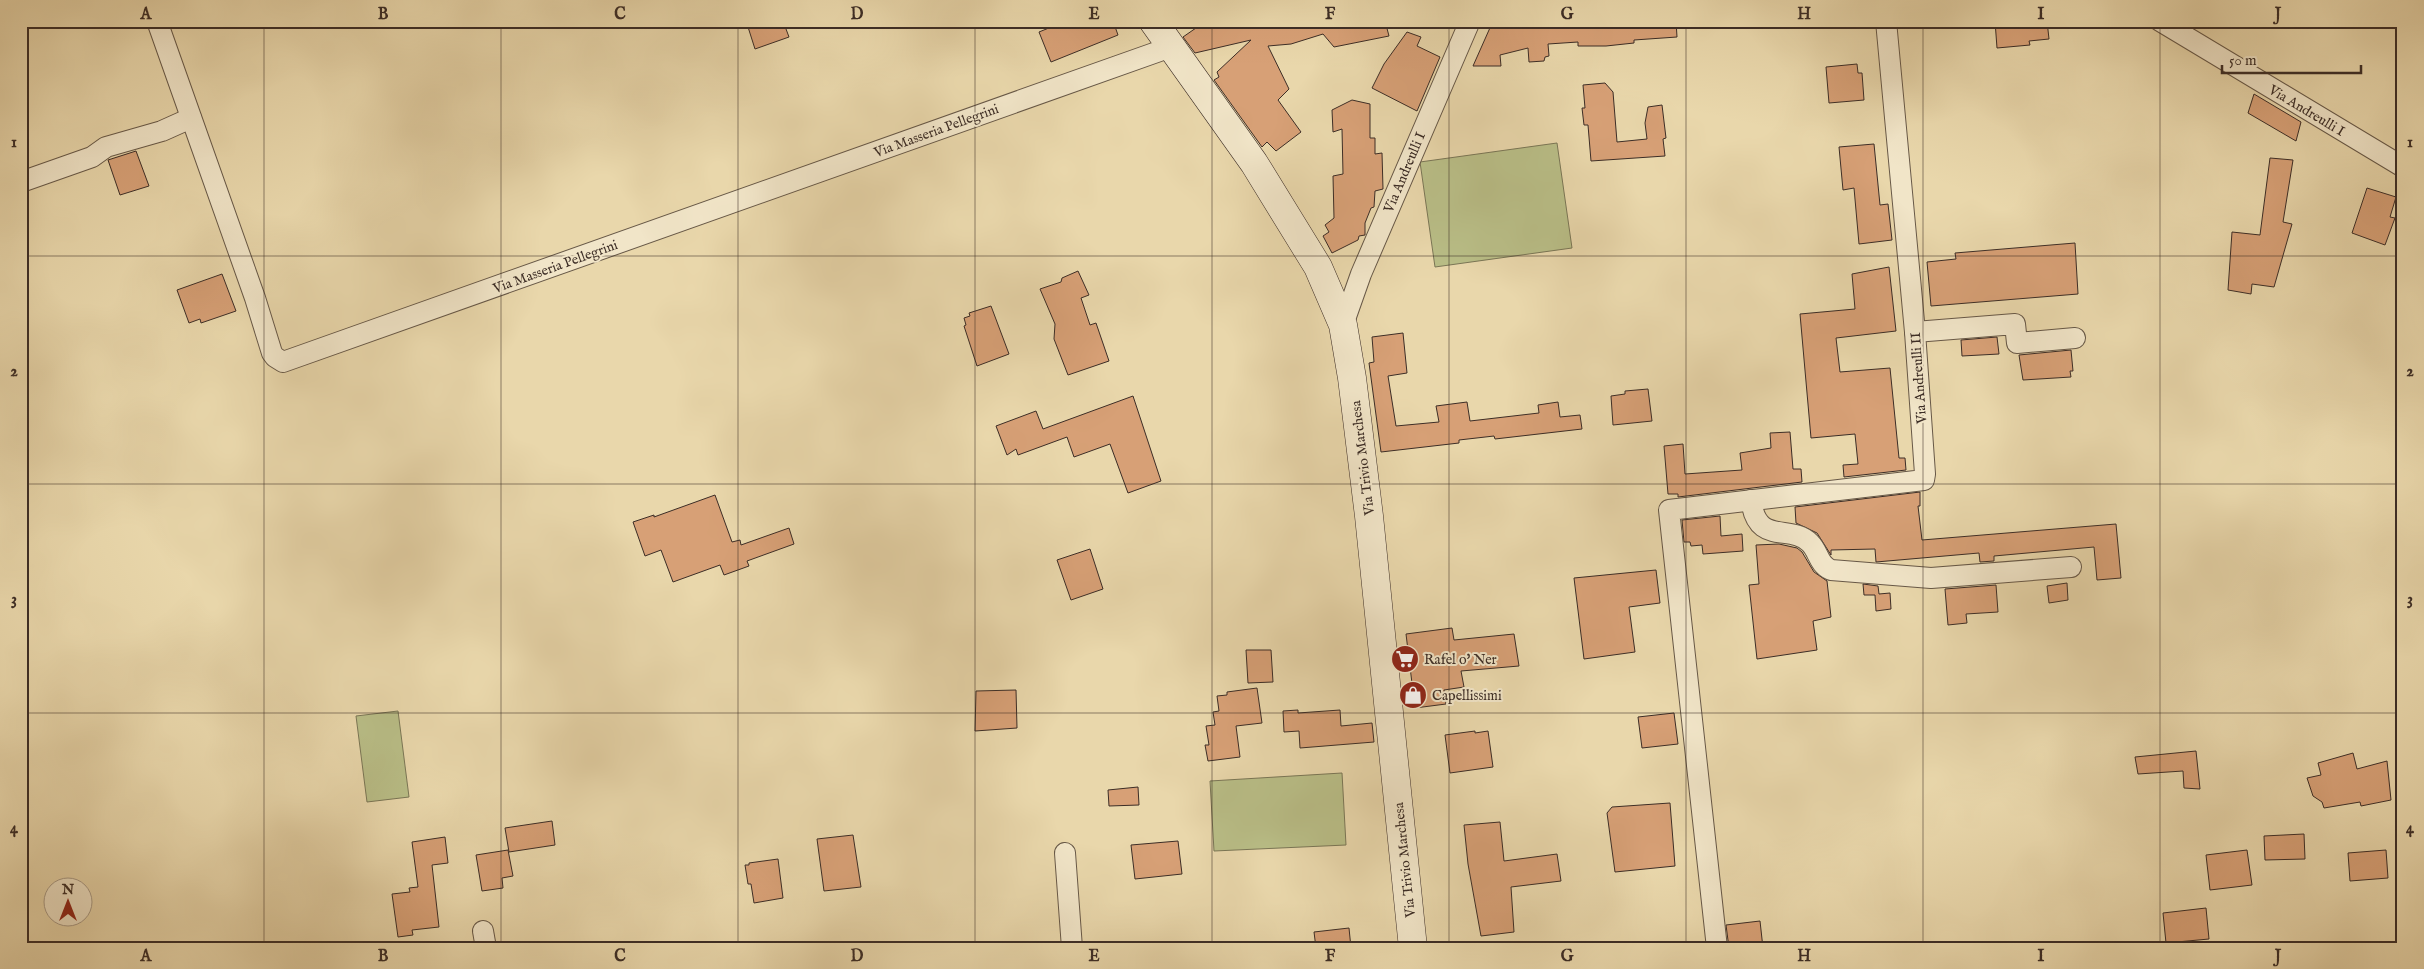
<svg xmlns="http://www.w3.org/2000/svg" width="2424" height="969" font-family="'IM FELL English',serif">
	<style>
		.pitch { fill: #b9be87; stroke: #7a7656 }
		.building { fill: #d7a076; stroke: #3c2d26 }
		.lines { fill: none; stroke-linecap: round; stroke-linejoin: round }
		.street-casing { stroke: #675847; stroke-width: 22 }
		.secondary-casing { stroke: #3c2d26; stroke-width: 29 }
		.street { stroke: #f1e5c8; stroke-width: 20 }
		.secondary { stroke: #f1e5c8; stroke-width: 28 }
		.grid { fill: none; stroke: #3c2d26; stroke-width: 1; stroke-opacity: 0.55 }
		.labels { text-anchor: middle; stroke-width: 4; stroke-linejoin: round; paint-order: stroke }
		.street-label { font-size: 14px; fill: #3c2d26; stroke: #f1e5c8 }
		.poi-label { font-size: 14px; fill: #3c2d26; stroke: #f1e5c8; text-anchor: start }
		.neatline { fill: none; stroke: #3c2d26; stroke-width: 2 }
		.grid-label { font-size: 16px; text-anchor: middle; font-weight: bold; fill: #3c2d26 }
	</style>
	<rect width="100%" height="100%" fill="#e9d7ab"/>
	<filter id="stains"><feTurbulence type="fractalNoise" baseFrequency=".004" numOctaves="4"/><feColorMatrix values="0 0 0 0 .2 0 0 0 0 .09 0 0 0 0 .02 0 0 0 .5 -.17"/></filter>
	<radialGradient id="worn" r=".72"><stop offset=".6" stop-color="#630" stop-opacity="0"/><stop offset="1" stop-color="#630" stop-opacity=".3"/></radialGradient>
	<g class="pitch">
		<path d="M1557,143l15,105 -137,19 -15,-105z"/>
		<path d="M398,711l11,86 -42,5 -11,-86z"/>
		<path d="M1342,773l4,72 -132,6 -4,-70z"/>
	</g>
	<g class="building">
		<path d="M763,21h20l6,16 -34,12 -7,-22z"/>
		<path d="M1066,21h47l5,14 -67,27 -12,-30z"/>
		<path d="M1206,21h179l4,15 -55,11 -11,-13 -32,10 -23,2 21,43 -11,11 23,32 -25,19 -9,-9 -5,5 -48,-67 5,-3 -2,-5 34,-32 -56,13 -12,-16z"/>
		<path d="M1493,21h183l1,16 -43,3v3l-28,3h-28v-4l-30,2 1,12 -4,1 -1,4 -15,1 -1,-14 -28,7 1,11h-28z"/>
		<path d="M1995,21h52l2,18 -20,2 1,4 -33,3z"/>
		<path d="M1407,32l14,5 -4,9 23,11 -23,54 -45,-23 12,-24z"/>
		<path d="M1857,64l1,9h4l2,27 -35,3 -3,-36z"/>
		<path d="M1605,83l8,9 4,50 30,-3 -2,-16 3,-16 14,-2 4,33 -3,1 2,17 -74,5 -3,-36h-4l-2,-17h3l-2,-23z"/>
		<path d="M2254,94l47,28 -5,19 -48,-28z"/>
		<path d="M1352,100l18,4v34h5v16l7,-1 1,36 -8,2 -1,16 -3,1 -6,15v12l-6,1 -1,4 -26,13 -9,-17 6,-4 -4,-7 9,-7 -1,-42 10,-2 -1,-45 -9,3 -1,-22z"/>
		<path d="M1874,144l6,61 8,-1 4,36 -33,4 -5,-56 -11,2 -4,-43z"/>
		<path d="M136,151l13,35 -29,9 -12,-35z"/>
		<path d="M2270,158l23,2 -10,62 9,2 -18,63 -22,-3 -1,10 -23,-4 4,-58 28,3z"/>
		<path d="M2367,188l29,9 -6,20 5,1 -10,27 -33,-12z"/>
		<path d="M2075,243l3,51 -147,12 -4,-44 29,-3 -1,-6z"/>
		<path d="M1889,267l7,64 -60,7 4,34 50,-4 9,90h6l1,12 -62,7 -1,-12 15,-1 -3,-30 -44,4 -11,-124 55,-5 -3,-35z"/>
		<path d="M1078,271l11,24 -8,3 9,27 6,-2 13,38 -41,14 -14,-36 1,-15 -15,-35 21,-7 1,-4z"/>
		<path d="M222,274l14,37 -35,12 -1,-4 -11,4 -12,-33z"/>
		<path d="M991,306l18,48 -32,12 -13,-40 2,-1 -2,-7 6,-2 -1,-3z"/>
		<path d="M1403,333l4,40 -19,3 8,50 43,-4 -3,-16 31,-4 3,19 69,-8 -1,-8 20,-3 2,15 20,-2 2,14 -87,10 -1,-3 -35,4v3l-78,9 -12,-89 5,-1 -2,-25z"/>
		<path d="M1997,337l2,17 -37,2 -1,-16z"/>
		<path d="M2071,350l2,21h-3l1,6 -48,3 -4,-25z"/>
		<path d="M1648,389l4,32 -39,4 -2,-29 14,-2v-3z"/>
		<path d="M1133,396l28,85 -33,12 -18,-49 -36,13 -7,-20 -49,18 -2,-6 -9,6 -11,-29 40,-15 7,18z"/>
		<path d="M1790,432l3,37h8l1,13 -124,15v-3h-10l-4,-48 19,-2 2,30 57,-4 -2,-17 31,-5 -1,-15z"/>
		<path d="M1920,492v14h-2l4,34 194,-16 5,54 -24,2 -3,-33 -100,9v5l-14,1 -1,-9 -103,9 -1,-13 -44,1v5l-14,-22 -21,-10 -1,-16z"/>
		<path d="M715,495l17,47 8,-2 1,5 48,-17 5,16 -47,17 2,5 -25,9 -4,-10 -47,17 -12,-32 -16,6 -12,-34 21,-7v2z"/>
		<path d="M1720,516l1,20 21,-2 1,17 -40,3 -1,-9 -11,1 -1,-4h-6l-2,-22z"/>
		<path d="M1779,544l18,4 5,4 12,20 13,9 4,36 -18,4 4,29 -60,9 -8,-74 10,-1 -3,-39z"/>
		<path d="M1090,549l13,40 -32,11 -14,-40z"/>
		<path d="M1656,570l4,33 -31,4 6,45 -51,7 -10,-81z"/>
		<path d="M2067,583l1,17 -19,3 -2,-17z"/>
		<path d="M1863,584l15,2 1,8 11,-1 1,16 -15,2 -1,-16h-11z"/>
		<path d="M1996,585l2,27 -32,2 1,9 -19,2 -3,-36z"/>
		<path d="M1452,628l2,12 60,-6 5,32 -58,5 3,16 -20,3 2,14 -31,4 -9,-74z"/>
		<path d="M1246,650h25l2,32 -25,1z"/>
		<path d="M1257,688l5,35 -26,3 4,31 -32,4 -3,-16h4l-3,-19 9,-1 -2,-13 6,-1 -2,-15 10,-1v-3z"/>
		<path d="M1016,690l1,38 -42,3 1,-40z"/>
		<path d="M1298,710v3l42,-3 1,16 31,-3 2,19 -74,6 -1,-17 -15,1 -1,-21z"/>
		<path d="M1674,713l4,31 -36,4 -4,-31z"/>
		<path d="M1475,731v2l13,-2 5,36 -43,6 -5,-38z"/>
		<path d="M2196,751l4,38 -16,-1 -1,-17 -45,3 -3,-17z"/>
		<path d="M2353,753l4,16 30,-8 4,39 -30,6 -1,-4 -36,6 -2,-6 -9,-6 -6,-18 14,-3 -3,-12z"/>
		<path d="M1138,787l1,18 -30,1 -1,-16z"/>
		<path d="M1670,803l5,63 -60,6 -8,-59 5,-6z"/>
		<path d="M552,821l3,24 -46,7 -4,-24z"/>
		<path d="M1500,822l4,39 53,-7 4,27 -50,6 3,45 -33,4 -13,-72 -4,-39z"/>
		<path d="M2304,834l1,25 -40,1 -1,-24z"/>
		<path d="M853,835l8,52 -37,4 -7,-52z"/>
		<path d="M445,837l3,26 -16,2 7,62 -27,3 1,5 -15,2 -6,-43 18,-2 -1,-4 9,-1 -6,-45z"/>
		<path d="M1178,841l4,33 -47,5 -4,-34z"/>
		<path d="M508,850l5,26 -11,2 1,10 -21,3 -6,-36z"/>
		<path d="M2247,850l5,35 -42,5 -4,-35z"/>
		<path d="M2386,850l2,28 -38,3 -2,-28z"/>
		<path d="M778,859l5,39 -29,5 -3,-19h-3l-3,-19h4v-2z"/>
		<path d="M2206,908l3,31 -43,4 -3,-30z"/>
		<path d="M1760,921l3,27h-34l-3,-23z"/>
		<path d="M1349,928l2,20h-35l-2,-16z"/>
	</g>
	<g class="lines">
		<g class="street-casing">
			<g id="street">
				<path d="M157,21l98,277 17,55 3,4 8,5 888,-315"/>
				<path d="M2160,21l243,146"/>
				<path d="M21,182l71,-25 14,-10 56,-16 29,-13"/>
				<path d="M1343,325l18,-51 109,-253"/>
				<path d="M1915,332l100,-8 2,19 58,-5"/>
				<path d="M1751,500c6,47 39,23 59,43 9,9 8,21 21,27l100,8 140,-11"/>
				<path d="M1065,853l7,95"/>
				<path d="M483,931l3,17"/>
				<path d="M1717,948l-48,-438 255,-30 1,-6 -10,-142 -29,-311"/>
			</g>
		</g>
		<g class="secondary-casing">
			<path id="secondary" d="M1153,21l101,142 64,104 25,58 9,53 17,138 44,432"/>
		</g>
		<use href="#street" class="street"/>
		<use href="#secondary" class="secondary"/>
	</g>
	<path class="grid" d="M264,21v927M501,21v927M738,21v927M975,21v927M1212,21v927M1449,21v927M1686,21v927M1923,21v927M2160,21v927M21,256h2382M21,484h2382M21,713h2382"/>
	<defs>
		<g id="supermarket-disc" transform="scale(1.4375)"><circle r="9.5" fill="#8f2418" stroke="#f1e5c8"/><path d="M-6-5.5h2.5l.6 2H6L4.5 2H-2.5L-4.4-4H-6ZM-1.5 3.2a1.3 1.3 0 1 0 .1 0ZM3 3.2a1.3 1.3 0 1 0 .1 0Z" fill="#fff"/></g>
		<g id="shop-disc" transform="scale(1.4375)"><circle r="9.5" fill="#8f2418" stroke="#f1e5c8"/><path d="M-5-2.5h2.3a2.7 3.5 0 0 1 5.4 0H5L5.5 6h-11ZM-1.5-2.5h3a1.5 2.3 0 0 0-3 0Z" fill="#fff"/></g>
	</defs>
	<g fill-rule="evenodd">
		<use href="#supermarket-disc" x="1405" y="659"/>
		<use href="#shop-disc" x="1413" y="695"/>
	</g>
	<g class="labels">
		<g class="street-label">
			<text transform="translate(2307 110) rotate(31)" y="5">Via Andreulli I</text>
			<text transform="translate(936 130) rotate(-20)" y="5">Via Masseria Pellegrini</text>
			<text transform="translate(1404 172) rotate(-67)" y="5">Via Andreulli I</text>
			<text transform="translate(555 266) rotate(-20)" y="5">Via Masseria Pellegrini</text>
			<text transform="translate(1918 378) rotate(-94)" y="5">Via Andreulli II</text>
			<text transform="translate(1362 458) rotate(-97)" y="5">Via Trivio Marchesa</text>
			<text transform="translate(1404 860) rotate(-96)" y="5">Via Trivio Marchesa</text>
		</g>
		<g class="poi-label">
			<text x="1424" y="664">Rafel o' Ner</text>
			<text x="1432" y="700">Capellissimi</text>
		</g>
	</g>
	<rect width="2424" height="969" fill="none" stroke="#e9d7ab" stroke-width="55"/>
	<g transform="translate(68 902)"><circle r="24" fill="#f1e5c8" stroke="#a99b87"/>
	<path d="M0-4L9 19L0 12L-9 19Z" fill="#8f2418"/>
	<text y="-8" font-size="14" font-weight="bold" text-anchor="middle" fill="#3c2d26">N</text>
	</g>
	<path d="M2222 65v8h139v-8" fill="none" stroke="#3c2d26" stroke-width="2.5"/>
	<text x="2229" y="65" font-size="15" fill="#3c2d26" stroke="#f1e5c8" stroke-width="4" paint-order="stroke">50 m</text>
	<rect x="28" y="28" width="2368" height="914" class="neatline"/>
	<g class="grid-label">
		<text x="146" y="19">A</text>
		<text x="383" y="19">B</text>
		<text x="620" y="19">C</text>
		<text x="857" y="19">D</text>
		<text x="1094" y="19">E</text>
		<text x="1330" y="19">F</text>
		<text x="1567" y="19">G</text>
		<text x="1804" y="19">H</text>
		<text x="2041" y="19">I</text>
		<text x="2278" y="19">J</text>
		<text x="14" y="147">1</text>
		<text x="2410" y="147">1</text>
		<text x="14" y="376">2</text>
		<text x="2410" y="376">2</text>
		<text x="14" y="604">3</text>
		<text x="2410" y="604">3</text>
		<text x="14" y="833">4</text>
		<text x="2410" y="833">4</text>
		<text x="146" y="961">A</text>
		<text x="383" y="961">B</text>
		<text x="620" y="961">C</text>
		<text x="857" y="961">D</text>
		<text x="1094" y="961">E</text>
		<text x="1330" y="961">F</text>
		<text x="1567" y="961">G</text>
		<text x="1804" y="961">H</text>
		<text x="2041" y="961">I</text>
		<text x="2278" y="961">J</text>
	</g>
	<rect width="100%" height="100%" filter="url(#stains)"/>
	<rect width="100%" height="100%" fill="url(#worn)"/>
</svg>
